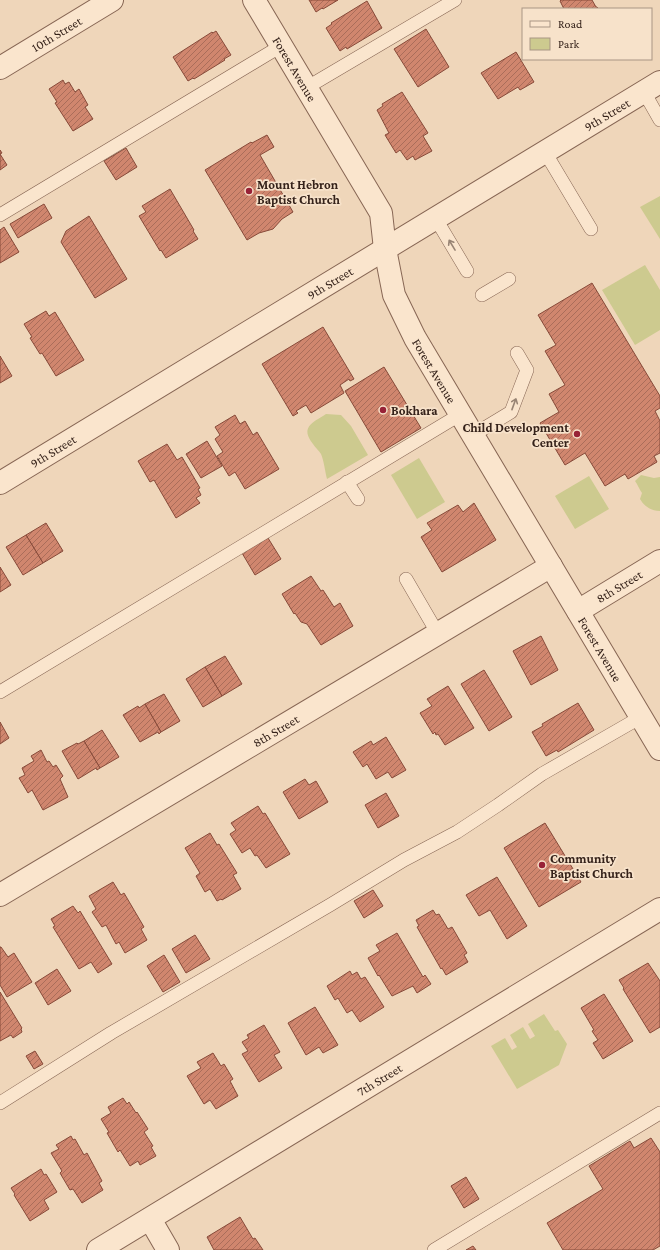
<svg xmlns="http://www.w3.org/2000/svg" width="660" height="1250" font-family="'Crimson Pro',serif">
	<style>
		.park { fill: #cdca8f }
		.building { fill: url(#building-hatch); stroke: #874a39 }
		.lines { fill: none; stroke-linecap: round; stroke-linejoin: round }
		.service-casing { stroke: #876654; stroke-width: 14 }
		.minor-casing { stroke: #876654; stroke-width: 24 }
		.tertiary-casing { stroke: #876654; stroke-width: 24 }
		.service { stroke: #fae5cd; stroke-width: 13 }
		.minor { stroke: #fae5cd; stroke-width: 22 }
		.tertiary { stroke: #fae5cd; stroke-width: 22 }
		.oneway { stroke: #988474 }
		.poi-dot { fill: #982237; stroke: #f7e2ca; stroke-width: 1.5 }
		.labels { text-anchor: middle; stroke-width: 3.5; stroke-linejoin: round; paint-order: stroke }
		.street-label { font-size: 13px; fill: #35221a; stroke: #f7e2ca }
		.poi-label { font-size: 13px; font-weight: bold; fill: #35221a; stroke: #f7e2ca; text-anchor: start }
	</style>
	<defs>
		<pattern id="building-hatch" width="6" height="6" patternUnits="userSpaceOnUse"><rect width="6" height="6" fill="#d0866e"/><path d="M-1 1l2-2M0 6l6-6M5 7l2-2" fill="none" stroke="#aa6d5a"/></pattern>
	</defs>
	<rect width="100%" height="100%" fill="#efd6ba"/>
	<g class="park">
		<path d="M660,196v43l-20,-32z"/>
		<path d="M645,265l15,25v40l-25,15 -33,-55z"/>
		<path d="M326,414l15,1 10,11 17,29 -41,24c-2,-8 -3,-18 -6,-25 -2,-3 -6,-7 -8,-10 -13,-17 -1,-21 13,-30z"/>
		<path d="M419,458l26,44 -28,17 -26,-44z"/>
		<path d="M641,475l13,3 6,-1v34c-9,0 -16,-5 -20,-12l2,-6c-3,-4 -4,-8 -7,-12z"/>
		<path d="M589,476l20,33 -34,20 -20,-33z"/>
		<path d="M544,1014l11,17 3,-1 9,14 -8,21 -42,24 -26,-43 14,-8 7,12 5,-3 -7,-12 13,-8 7,12 5,-3 -7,-12z"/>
	</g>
	<g class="building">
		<path d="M309,0h29l-15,9 -1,-1 -6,4z"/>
		<path d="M561,0h31l4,7h1l2,2h-35l-4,-8z"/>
		<path d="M367,1l15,27 -35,21 -1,-2 -6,4 -14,-23 6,-4 -1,-1z"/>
		<path d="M426,29l23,38 -31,20 -24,-38z"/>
		<path d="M216,31l15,24 -7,4 1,1 -31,19 -1,-1 -5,3 -15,-24 39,-25 1,1z"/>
		<path d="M516,52l18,30 -14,8 -2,-3 -20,12 -17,-26z"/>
		<path d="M63,80l2,4 4,-2 6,10 4,-3 9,16 -3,2 8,12 -20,12 -18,-28 2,-1 -8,-13z"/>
		<path d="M402,92l26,41 -5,3 9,15 -17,9 -2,-4 -6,4 -7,-10 -4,3 -11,-18 4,-2 -12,-23 6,-4 -1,-2z"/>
		<path d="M267,135l7,12 -14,8 33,57 -11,7 -9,10 -14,4 -12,7 -42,-70 46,-28 1,1z"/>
		<path d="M126,148l11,19 -21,13 -12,-19z"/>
		<path d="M0,150l2,3 -2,1 7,11 -7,5z"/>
		<path d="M170,189l24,41 -1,1 5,8 -32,19 -5,-8 -1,1 -21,-35 7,-4 -4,-6z"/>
		<path d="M44,204l8,14 -34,20 -8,-14z"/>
		<path d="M89,216l38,63 -32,19 -34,-56 5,-11z"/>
		<path d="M4,227l15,25 -19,11v-33z"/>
		<path d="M592,283l68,113v12l-5,3 5,10v32l-6,3 3,6 -29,17 -3,-5 -20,12 -20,-33 -20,12 -25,-42 19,-11 -10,-18 16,-9 -20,-34 11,-6 -18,-30z"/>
		<path d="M46,311l3,5 6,-4 29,48 -28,16 -14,-23 -2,1 -10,-16 2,-1 -8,-13z"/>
		<path d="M323,327l31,52 -4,2 -1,-2 -9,6 4,8 -33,20 -5,-8 -10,6 2,2 -5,3 -31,-52z"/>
		<path d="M0,356l12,20 -12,7z"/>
		<path d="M384,367l37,61 -40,24 -36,-61z"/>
		<path d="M235,415l5,9 5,-3 8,14 4,-3 22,37 -34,20 -10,-17 -6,4 -12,-20 6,-4 -8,-13 5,-4 -5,-8z"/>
		<path d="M207,441l15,25 -21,12 -15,-24z"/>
		<path d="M167,444l10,16 5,-3 18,31 -2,1 3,6 -5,3 4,5 -24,15 -22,-38 -4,2 -12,-21z"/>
		<path d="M474,503l22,37 -54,32 -21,-35 11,-7 -5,-7 31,-18 5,7z"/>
		<path d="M46,523l17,28 -20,12 -17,-28z"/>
		<path d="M26,535l17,28 -20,12 -17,-28z"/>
		<path d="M268,538l13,21 -26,16 -13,-22z"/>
		<path d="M0,567l11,18 -11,7z"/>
		<path d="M311,576l10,15 2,-1 11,17 6,-4 13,23 -32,19 -14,-21 -6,-2 -6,-9 -1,1 -12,-20z"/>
		<path d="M541,636l17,34 -27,15 -18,-34z"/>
		<path d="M225,656l17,28 -20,12 -17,-29z"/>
		<path d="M205,667l17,29 -19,11 -17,-28z"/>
		<path d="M484,670l28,47 -23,14 -28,-47z"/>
		<path d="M448,686l26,42 -29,17 -7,-11 -2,1 -1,-3 -2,2 -13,-21 12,-7 -5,-7z"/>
		<path d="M164,694l16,27 -19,11 -16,-28z"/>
		<path d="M578,703l16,27 -36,22 -1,-2 -11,6 -14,-24 11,-6 -1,-2z"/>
		<path d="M145,704l16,28 -2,2 -1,-2 -18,10 -17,-27 15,-9 1,2z"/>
		<path d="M0,722l9,16 -9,6z"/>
		<path d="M102,730l17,27 -19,11 -16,-27z"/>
		<path d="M386,737l20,33 -14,8 -4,-6 -12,7 -9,-15 -4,3 -10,-15 18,-11 2,4z"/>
		<path d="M84,741l16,27 -3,2 -1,-2 -18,11 -16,-28 15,-8 1,1z"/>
		<path d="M41,750l6,12 2,-1 4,6 3,-2 7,11 -3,3 8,18 -25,13 -11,-20 -4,3 -9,-15 6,-3 -3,-7 12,-7 -3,-5z"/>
		<path d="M305,779l4,6 7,-4 12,21 -29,17 -16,-27z"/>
		<path d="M386,793l13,23 -21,12 -13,-23z"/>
		<path d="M258,806l5,8 2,-1 25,41 -24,14 -9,-13 -2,1 -5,-8 -8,5 -12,-19 6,-4 -5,-7z"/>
		<path d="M545,823l36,59 -42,25 -35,-59z"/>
		<path d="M210,833l7,12 2,-1 18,29 -4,2 8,14 -19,11 -1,-1 -4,2 -7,-12 -5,3 -9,-16 4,-3 -15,-25z"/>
		<path d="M497,877l30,49 -20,13 -17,-29 -11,6 -13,-21z"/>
		<path d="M113,882l8,13 3,-2 20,34 -3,2 6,11 -22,13 -6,-11 -3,2 -10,-19 -4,2 -10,-15 4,-3 -7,-13z"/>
		<path d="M373,890l10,16 -19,12 -10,-17z"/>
		<path d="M73,906l5,7 2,-2 32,53 -14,9 -7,-11 -12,7 -26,-42 2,-1 -4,-7z"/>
		<path d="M433,910l3,5 3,-1 9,15 4,-2 15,26 -3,2 4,7 -22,13 -4,-7 -1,1 -24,-42 2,-1 -3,-6z"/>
		<path d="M397,933l26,44 2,-2 6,9 -14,9 -4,-7 -21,10 -13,-21 -1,1 -10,-18 12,-7 -4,-6z"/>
		<path d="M195,935l15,24 -24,14 -14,-24z"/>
		<path d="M0,947h1l7,10 6,-4 18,29 -25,15 -7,-12z"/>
		<path d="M164,955l16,27 -17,10 -16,-26z"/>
		<path d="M648,963l12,18v46l-10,6 -27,-44 1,-1 -5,-8z"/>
		<path d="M57,969l14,22 -23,14 -13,-22z"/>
		<path d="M350,971l2,4 5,-3 4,7 4,-2 19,30 -24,15 -8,-12 -5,3 -9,-15 -3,2 -8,-14z"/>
		<path d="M0,992l22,36 -1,1 1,3 -9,6 -2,-3 -11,6z"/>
		<path d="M604,994l29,47 -30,18 -10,-16 5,-3 -6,-9 2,-1 -13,-22z"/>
		<path d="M315,1007l23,38 -15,8 -4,-6 -13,8 -18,-32z"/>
		<path d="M264,1025l16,27 -6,3 8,13 -23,14 -17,-28 6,-3 -6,-9 7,-4 -2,-3z"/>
		<path d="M35,1051l8,13 -9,5 -8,-13z"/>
		<path d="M213,1053l8,13 3,-2 9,15 -3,2 8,15 -22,13 -6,-9 -6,4 -17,-28 14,-8 -4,-6z"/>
		<path d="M123,1098l4,6 2,-2 7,11 1,-1 11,17 -4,3 9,14 -2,1 5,9 -16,9 -2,-4 -8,5 -10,-16 -2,2 -11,-19 2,-1 -8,-13 10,-6 -3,-6z"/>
		<path d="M71,1136l2,4 2,-1 9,16 3,-2 15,28 -3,2 4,7 -21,13 -9,-14 -3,1 -10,-17 2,-2 -11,-18 8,-4 -3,-4z"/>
		<path d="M651,1138l9,14v94l-7,4h-90l-16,-27 56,-34 -14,-23 41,-25 4,7z"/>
		<path d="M41,1169l3,6 2,-1 11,18 -13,8 5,9 -19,12 -16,-26 1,-1 -4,-6z"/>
		<path d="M466,1177l13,22 -15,9 -13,-22z"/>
		<path d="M240,1217l13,22 2,-1 8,12h-49l-7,-13z"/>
		<path d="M473,1246l3,4h-10z"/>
	</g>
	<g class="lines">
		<g class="service-casing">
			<g id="service">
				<path d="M306,88l149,-88"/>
				<path d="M644,92l16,28"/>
				<path d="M545,152l46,77"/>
				<path d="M0,215l281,-169"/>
				<path d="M436,219l31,52"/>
				<path d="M482,295l27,-16"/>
				<path d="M473,435l38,-23 16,-42 -10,-17"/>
				<path d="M347,482l11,17"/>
				<path d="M406,579l32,55"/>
				<path d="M0,692l461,-278"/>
				<path d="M0,1103l111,-70 219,-128 74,-45 53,-28 41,-27 44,-31 99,-57"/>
				<path d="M434,1250l226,-137"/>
			</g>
		</g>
		<g class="minor-casing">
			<g id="minor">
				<path id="s1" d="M0,68l112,-68"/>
				<path id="s2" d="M0,483l660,-401"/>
				<path id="s3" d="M578,611l82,-50"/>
				<path id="s4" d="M0,895l551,-329"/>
				<path d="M150,1219l18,31"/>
				<path id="s5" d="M98,1250l562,-341"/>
			</g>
		</g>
		<g class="tertiary-casing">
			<g id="tertiary">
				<path id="s6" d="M254,0l127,213 4,36 9,46 21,43 245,411"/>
			</g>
		</g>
		<use href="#service" class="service"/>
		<use href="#minor" class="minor"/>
		<use href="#tertiary" class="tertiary"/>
	</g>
	<defs><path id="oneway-shaft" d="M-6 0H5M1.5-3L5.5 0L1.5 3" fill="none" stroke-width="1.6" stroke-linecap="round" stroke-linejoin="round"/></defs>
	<g class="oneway">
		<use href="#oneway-shaft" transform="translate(452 245) rotate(-121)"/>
		<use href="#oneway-shaft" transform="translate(514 404) rotate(-70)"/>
	</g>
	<g class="poi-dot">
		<circle cx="249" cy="191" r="4"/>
		<circle cx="383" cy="410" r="4"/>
		<circle cx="577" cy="434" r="4"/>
		<circle cx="542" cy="865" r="4"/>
	</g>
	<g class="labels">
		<g class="street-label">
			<text dy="5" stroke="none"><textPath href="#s1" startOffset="66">10th Street</textPath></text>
			<text dy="5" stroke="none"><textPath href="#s6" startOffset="80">Forest Avenue</textPath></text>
			<text dy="5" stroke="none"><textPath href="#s2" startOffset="710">9th Street</textPath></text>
			<text dy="5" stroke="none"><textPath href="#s2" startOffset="386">9th Street</textPath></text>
			<text dy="5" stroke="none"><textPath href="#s6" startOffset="417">Forest Avenue</textPath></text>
			<text dy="5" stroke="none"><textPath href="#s2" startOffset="62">9th Street</textPath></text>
			<text dy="5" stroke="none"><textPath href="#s3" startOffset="48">8th Street</textPath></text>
			<text dy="5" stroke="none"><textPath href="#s6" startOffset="741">Forest Avenue</textPath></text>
			<text dy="5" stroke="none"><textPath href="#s4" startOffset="321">8th Street</textPath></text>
			<text dy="5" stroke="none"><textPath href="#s5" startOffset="329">7th Street</textPath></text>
		</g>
		<g class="poi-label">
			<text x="257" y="189">Mount Hebron<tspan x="257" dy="15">Baptist Church</tspan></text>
			<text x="391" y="415">Bokhara</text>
			<text x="569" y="432" text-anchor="end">Child Development<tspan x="569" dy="15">Center</tspan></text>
			<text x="550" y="863">Community<tspan x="550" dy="15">Baptist Church</tspan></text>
		</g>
	</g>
	<rect x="522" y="8" width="130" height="52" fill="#f7e2ca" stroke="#a99584"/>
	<rect x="530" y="21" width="20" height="6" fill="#fae5cd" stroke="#a99584"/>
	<text x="558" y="28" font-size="12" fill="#35221a">Road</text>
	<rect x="530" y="38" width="20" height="12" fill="#cdca8f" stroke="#a99584"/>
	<text x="558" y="48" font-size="12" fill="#35221a">Park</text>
</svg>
